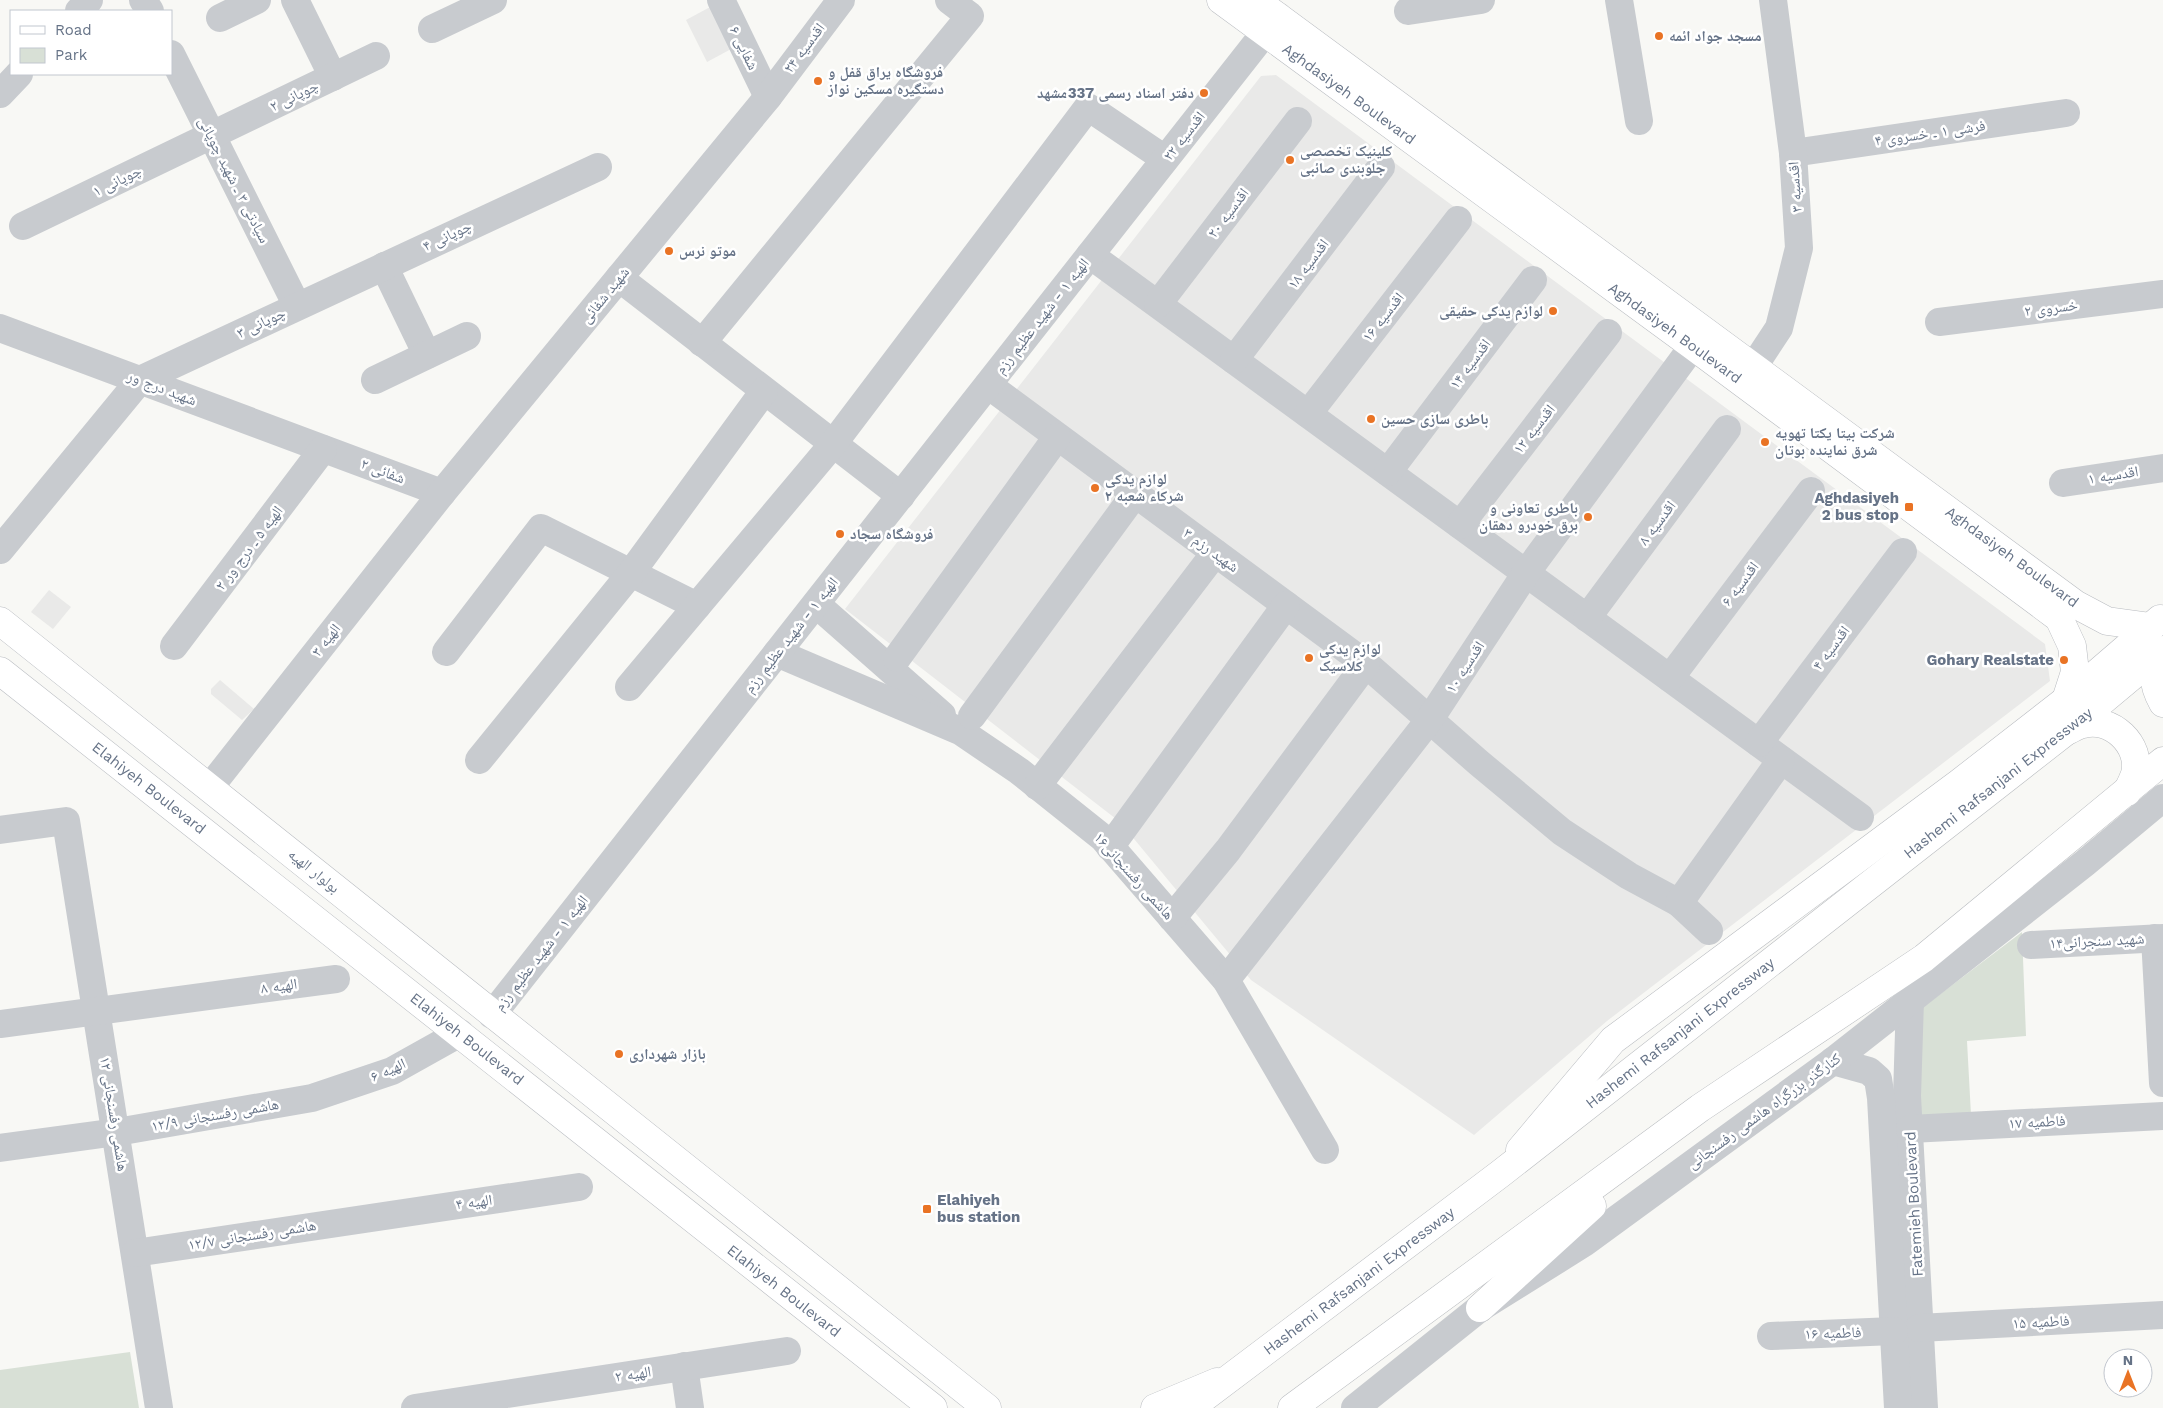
<svg xmlns="http://www.w3.org/2000/svg" width="2163" height="1408" font-family="'Work Sans','Noto Naskh Arabic',sans-serif">
	<style>
		.built { fill: #e9e9e8 }
		.green { fill: #d8e0d6 }
		.lines { fill: none; stroke-linecap: round; stroke-linejoin: round }
		.major-casing { stroke: #b9bcc1; stroke-width: 29 }
		.highway-casing { stroke: #b8bbbf; stroke-width: 29 }
		.minor { stroke: #c8cbcf; stroke-width: 28 }
		.major { stroke: #fff; stroke-width: 28 }
		.highway { stroke: #fff; stroke-width: 28 }
		.poi-dot { fill: #e97324; stroke: #fff; stroke-width: 2 }
		.labels { text-anchor: middle; stroke-width: 5; stroke-linejoin: round; paint-order: stroke }
		.poi-label { font-size: 15px; font-weight: bold; fill: #667387; stroke: #fff; text-anchor: start }
		.street-label { font-size: 15px; fill: #667387; stroke: #fff }
	</style>
	<rect width="100%" height="100%" fill="#f8f8f5"/>
	<g class="built">
		<path d="M712,6l21,42 -26,14 -21,-42z"/>
		<path d="M1276,75l769,569 5,37 -443,340 -133,114 -223,-155 -131,-158 -275,-213 416,-533z"/>
		<path d="M49,590l22,17 -18,22 -22,-17z"/>
		<path d="M220,680l34,29 -12,11 -31,-26v-5z"/>
	</g>
	<g class="green">
		<path d="M2022,932l4,104 -59,5 4,74 -52,2 -1,-106z"/>
		<path d="M130,1352l9,56h-139v-38z"/>
	</g>
	<g class="lines">
		<g class="major-casing">
			<g id="major">
				<path d="M1221,0l472,346 366,272 13,28 3,26 -9,28"/>
				<path d="M1255,0l820,604 32,17 44,6"/>
				<path d="M0,621l987,787"/>
				<path d="M0,671l933,737"/>
				<path d="M1520,1150l93,-110 345,-256 108,-84 94,-81"/>
				<path d="M1155,1408l62,-26"/>
			</g>
		</g>
		<g class="highway-casing">
			<g id="highway">
				<path d="M2163,653c-11,19 -11,30 0,50"/>
				<path d="M2069,730c4,-2 9,-5 14,-6 28,-8 59,21 52,50 -2,6 -5,12 -8,18"/>
				<path d="M1480,1308l112,-102"/>
				<path d="M1190,1408l310,-234 565,-442 98,-82"/>
				<path d="M1292,1408l408,-300 224,-150 239,-197"/>
			</g>
		</g>
		<g class="minor">
			<path d="M143,0l7,11"/>
			<path d="M295,0l38,77"/>
			<path d="M721,0l47,97"/>
			<path d="M1619,0l20,121"/>
			<path d="M79,11l10,-11"/>
			<path d="M1408,11l73,-11"/>
			<path d="M220,18l37,-18"/>
			<path d="M432,29l61,-29"/>
			<path d="M171,54l126,252"/>
			<path d="M0,94l19,-20"/>
			<path d="M1793,153l273,-40"/>
			<path d="M23,226l353,-170"/>
			<path d="M1090,255l770,562"/>
			<path d="M384,266l43,89"/>
			<path d="M619,278l282,218"/>
			<path d="M1158,304l140,-183"/>
			<path d="M1939,322l224,-28"/>
			<path d="M0,328l442,165"/>
			<path d="M702,343l268,-327 -21,-16"/>
			<path d="M1234,360l147,-193"/>
			<path d="M1754,366l25,-38 20,-80 -6,-95 -20,-153"/>
			<path d="M375,380l92,-44"/>
			<path d="M988,385l378,279 113,99 83,69 67,44 50,27 30,28"/>
			<path d="M1308,414l150,-194"/>
			<path d="M1388,472l145,-192"/>
			<path d="M2063,483l100,-15"/>
			<path d="M1460,525l148,-192"/>
			<path d="M0,550l140,-170 458,-213"/>
			<path d="M816,604l126,111"/>
			<path d="M1587,618l140,-189"/>
			<path d="M174,646l149,-197"/>
			<path d="M446,652l95,-124 156,78"/>
			<path d="M777,653l183,78 59,40 84,67 123,142 99,170"/>
			<path d="M897,658l160,-221"/>
			<path d="M1670,678l141,-187"/>
			<path d="M629,687l204,-243 255,-337 77,52"/>
			<path d="M972,716l163,-222"/>
			<path d="M1759,743l144,-191"/>
			<path d="M479,760l152,-187 133,-182"/>
			<path d="M1037,786l178,-233"/>
			<path d="M210,787l232,-294 326,-396 73,-97"/>
			<path d="M0,830l66,-9 93,587"/>
			<path d="M1110,847l176,-242"/>
			<path d="M1679,903l102,-143"/>
			<path d="M1172,918l56,-68 138,-186"/>
			<path d="M2155,938l8,145"/>
			<path d="M2031,945l132,-7"/>
			<path d="M1226,980l204,-261 96,-146 167,-227"/>
			<path d="M1910,1000l-3,96 17,312"/>
			<path d="M492,1015l786,-999"/>
			<path d="M0,1024l336,-45"/>
			<path d="M1833,1061l36,10 9,8 3,19 17,310"/>
			<path d="M1910,1129l253,-13"/>
			<path d="M0,1148l117,-16 195,-34 80,-27 68,-38"/>
			<path d="M135,1253l444,-66"/>
			<path d="M1919,1328l244,-13"/>
			<path d="M1771,1336l123,-5"/>
			<path d="M684,1366l6,42"/>
			<path d="M415,1408l372,-57"/>
			<path d="M1355,1408l125,-100 104,-65 249,-182 252,-198 78,-65"/>
		</g>
		<use href="#major" class="major"/>
		<use href="#highway" class="highway"/>
	</g>
	<g class="poi-dot">
		<circle cx="1659" cy="36" r="5"/>
		<circle cx="818" cy="81" r="5"/>
		<circle cx="1204" cy="93" r="5"/>
		<circle cx="1290" cy="160" r="5"/>
		<circle cx="669" cy="251" r="5"/>
		<circle cx="1553" cy="311" r="5"/>
		<circle cx="1371" cy="419" r="5"/>
		<circle cx="1765" cy="442" r="5"/>
		<circle cx="1095" cy="488" r="5"/>
		<rect x="1904" y="502" width="10" height="10" rx="2.5"/>
		<circle cx="1588" cy="517" r="5"/>
		<circle cx="840" cy="534" r="5"/>
		<circle cx="1309" cy="658" r="5"/>
		<circle cx="2064" cy="660" r="5"/>
		<circle cx="619" cy="1054" r="5"/>
		<rect x="922" y="1204" width="10" height="10" rx="2.5"/>
	</g>
	<g class="labels">
		<g class="poi-label">
			<text x="1669" y="41">مسجد جواد ائمه</text>
			<text x="828" y="77">فروشگاه یراق قفل و<tspan x="828" dy="17">دستگیره مسکین نواز</tspan></text>
			<text x="1194" y="98" text-anchor="end">دفتر اسناد رسمی 337مشهد</text>
			<text x="1300" y="156">کلینیک تخصصی<tspan x="1300" dy="17">جلوبندی صائبی</tspan></text>
			<text x="679" y="256">موتو نرس</text>
			<text x="1543" y="316" text-anchor="end">لوازم یدکی حقیقی</text>
			<text x="1381" y="424">باطری سازی حسین</text>
			<text x="1775" y="438">شرکت بیتا یکتا تهویه<tspan x="1775" dy="17">شرق نماینده بوتان</tspan></text>
			<text x="1105" y="484">لوازم یدکی<tspan x="1105" dy="17">شرکاء شعبه ۲</tspan></text>
			<text x="1899" y="503" text-anchor="end">Aghdasiyeh<tspan x="1899" dy="17">2 bus stop</tspan></text>
			<text x="1578" y="513" text-anchor="end">باطری تعاونی و<tspan x="1578" dy="17">برق خودرو دهقان</tspan></text>
			<text x="850" y="539">فروشگاه سجاد</text>
			<text x="1319" y="654">لوازم یدکی<tspan x="1319" dy="17">کلاسیک</tspan></text>
			<text x="2054" y="665" text-anchor="end">Gohary Realstate</text>
			<text x="629" y="1059">بازار شهرداری</text>
			<text x="937" y="1205">Elahiyeh<tspan x="937" dy="17">bus station</tspan></text>
		</g>
		<g class="street-label">
			<text transform="translate(744 48) rotate(64)" y="5">شفایی ۶</text>
			<text transform="translate(804 48) rotate(-53)" y="5">اقدسیه ۲۴</text>
			<text transform="translate(1349 94) rotate(36)" y="5">Aghdasiyeh Boulevard</text>
			<text transform="translate(294 96) rotate(-26)" y="5">چوپانی ۲</text>
			<text transform="translate(1930 133) rotate(-8)" y="5">فرشی ۱ ـ خسروی ۴</text>
			<text transform="translate(1184 136) rotate(-52)" y="5">اقدسیه ۲۲</text>
			<text transform="translate(234 180) rotate(63)" y="5">سیادتی ۳ ـ شهید چوپانی</text>
			<text transform="translate(117 181) rotate(-26)" y="5">چوپانی ۱</text>
			<text transform="translate(1795 187) rotate(-94)" y="5">اقدسیه ۳</text>
			<text transform="translate(1228 213) rotate(-53)" y="5">اقدسیه ۲۰</text>
			<text transform="translate(447 236) rotate(-25)" y="5">چوپانی ۴</text>
			<text transform="translate(1308 264) rotate(-53)" y="5">اقدسیه ۱۸</text>
			<text transform="translate(605 295) rotate(-51)" y="5">شهید شفائی</text>
			<text transform="translate(2051 308) rotate(-7)" y="5">خسروی ۲</text>
			<text transform="translate(1042 316) rotate(-52)" y="5">الهیه ۱ - شهید عظیم رزم</text>
			<text transform="translate(1383 317) rotate(-52)" y="5">اقدسیه ۱۶</text>
			<text transform="translate(261 323) rotate(-25)" y="5">چوپانی ۳</text>
			<text transform="translate(1675 333) rotate(36)" y="5">Aghdasiyeh Boulevard</text>
			<text transform="translate(1470 364) rotate(-53)" y="5">اقدسیه ۱۴</text>
			<text transform="translate(162 388) rotate(21)" y="5">شهید درج ور</text>
			<text transform="translate(1534 429) rotate(-52)" y="5">اقدسیه ۱۲</text>
			<text transform="translate(383 471) rotate(21)" y="5">شفائی ۲</text>
			<text transform="translate(2113 475) rotate(-9)" y="5">اقدسیه ۱</text>
			<text transform="translate(1657 523) rotate(-53)" y="5">اقدسیه ۸</text>
			<text transform="translate(249 548) rotate(-53)" y="5">الهیه ۵ ـ درج ور ۲</text>
			<text transform="translate(1211 550) rotate(36)" y="5">شهید رزم ۳</text>
			<text transform="translate(2012 557) rotate(36)" y="5">Aghdasiyeh Boulevard</text>
			<text transform="translate(1740 584) rotate(-53)" y="5">اقدسیه ۶</text>
			<text transform="translate(791 635) rotate(-52)" y="5">الهیه ۱ - شهید عظیم رزم</text>
			<text transform="translate(326 640) rotate(-52)" y="5">الهیه ۳</text>
			<text transform="translate(1831 648) rotate(-53)" y="5">اقدسیه ۴</text>
			<text transform="translate(1465 667) rotate(-57)" y="5">اقدسیه ۱۰</text>
			<text transform="translate(1998 783) rotate(-38)" y="5">Hashemi Rafsanjani Expressway</text>
			<text transform="translate(149 788) rotate(38)" y="5">Elahiyeh Boulevard</text>
			<text transform="translate(314 871) rotate(39)" y="5">بولوار الهیه</text>
			<text transform="translate(1134 876) rotate(48)" y="5">هاشمی رفسنجانی۱۶</text>
			<text transform="translate(2097 941) rotate(-3)" y="5">شهید سنجرانی۱۴</text>
			<text transform="translate(541 953) rotate(-52)" y="5">الهیه ۱ - شهید عظیم رزم</text>
			<text transform="translate(279 986) rotate(-8)" y="5">الهیه ۸</text>
			<text transform="translate(1680 1033) rotate(-38)" y="5">Hashemi Rafsanjani Expressway</text>
			<text transform="translate(467 1039) rotate(38)" y="5">Elahiyeh Boulevard</text>
			<text transform="translate(388 1070) rotate(-24)" y="5">الهیه ۶</text>
			<text transform="translate(1764 1111) rotate(-36)" y="5">کنارگذر بزرگراه هاشمی رفسنجانی</text>
			<text transform="translate(114 1114) rotate(81)" y="5">هاشمی رفسنجانی ۱۲</text>
			<text transform="translate(215 1115) rotate(-10)" y="5">هاشمی رفسنجانی ۱۲/۹</text>
			<text transform="translate(2037 1122) rotate(-3)" y="5">فاطمیه ۱۷</text>
			<text transform="translate(474 1202) rotate(-8)" y="5">الهیه ۴</text>
			<text transform="translate(1914 1204) rotate(-93)" y="5">Fatemieh Boulevard</text>
			<text transform="translate(252 1235) rotate(-9)" y="5">هاشمی رفسنجانی ۱۲/۷</text>
			<text transform="translate(1359 1281) rotate(-37)" y="5">Hashemi Rafsanjani Expressway</text>
			<text transform="translate(784 1291) rotate(38)" y="5">Elahiyeh Boulevard</text>
			<text transform="translate(2041 1322) rotate(-3)" y="5">فاطمیه ۱۵</text>
			<text transform="translate(1833 1333) rotate(-2)" y="5">فاطمیه ۱۶</text>
			<text transform="translate(633 1374) rotate(-9)" y="5">الهیه ۲</text>
		</g>
	</g>
	<rect x="10" y="10" width="162" height="65" fill="#ffffff" stroke="#c2c7cf"/>
	<rect x="20" y="26" width="25" height="8" fill="#ffffff" stroke="#c2c7cf"/>
	<text x="55" y="35" font-size="15" fill="#667387">Road</text>
	<rect x="20" y="48" width="25" height="15" fill="#d8e0d6" stroke="#c2c7cf"/>
	<text x="55" y="60" font-size="15" fill="#667387">Park</text>
	<g transform="translate(2128 1373)"><circle r="24" fill="#ffffff" stroke="#c2c7cf"/>
	<path d="M0-4L9 19L0 12L-9 19Z" fill="#e97324"/>
	<text y="-8" font-size="14" font-weight="bold" text-anchor="middle" fill="#667387">N</text>
	</g>
</svg>
